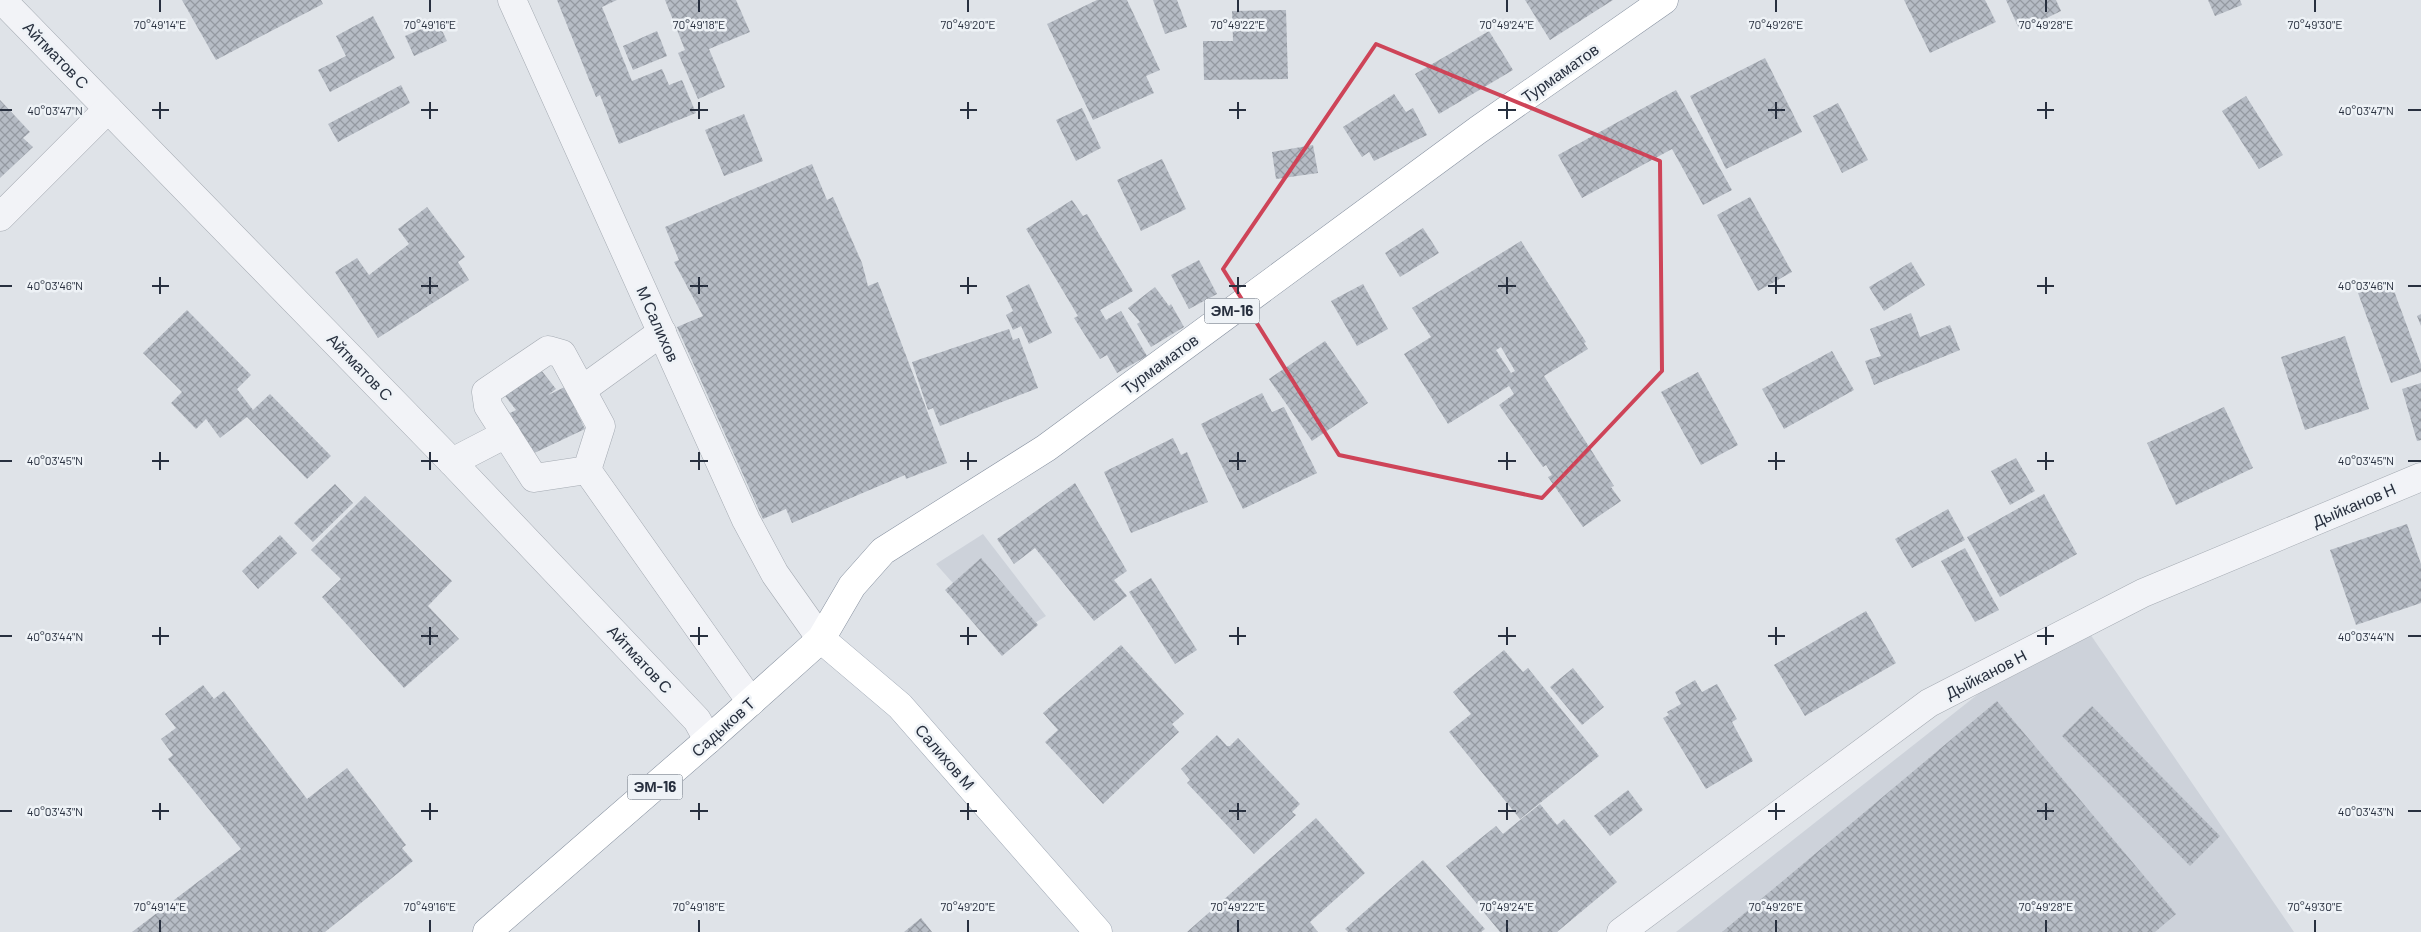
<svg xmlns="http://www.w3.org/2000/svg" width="2421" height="932" font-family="Barlow,sans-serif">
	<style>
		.built { fill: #cdd2da }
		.building { fill: url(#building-cross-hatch); fill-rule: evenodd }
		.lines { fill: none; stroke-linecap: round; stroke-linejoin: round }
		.minor-casing { stroke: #a4aab2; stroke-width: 29 }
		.major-casing { stroke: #9ea7b4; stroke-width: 29 }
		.highway-casing { stroke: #86909f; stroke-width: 29 }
		.minor { stroke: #f2f3f7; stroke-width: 28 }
		.major { stroke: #fff; stroke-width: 28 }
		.highway { stroke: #fff; stroke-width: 28 }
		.marked { fill: none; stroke: #ce4458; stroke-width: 4; stroke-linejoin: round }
		.ticks { fill: none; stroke: #28303f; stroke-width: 2 }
		.labels { text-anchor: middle; stroke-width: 5; stroke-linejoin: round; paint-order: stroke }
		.shield { fill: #eef2f6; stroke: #636a76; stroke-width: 1 }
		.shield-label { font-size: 15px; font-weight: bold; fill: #28303f }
		.street-label { font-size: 16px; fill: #28303f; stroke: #eef2f6 }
		.ticks-label { font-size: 12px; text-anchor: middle; fill: #28303f; stroke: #eef2f6; stroke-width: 5; stroke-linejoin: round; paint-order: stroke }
	</style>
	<defs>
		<pattern id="building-cross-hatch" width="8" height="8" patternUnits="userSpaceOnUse" patternTransform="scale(1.25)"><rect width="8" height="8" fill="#b6bcc5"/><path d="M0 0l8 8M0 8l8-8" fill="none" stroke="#9499a1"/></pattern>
	</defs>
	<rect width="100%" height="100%" fill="#dfe3e8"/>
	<g class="built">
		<path d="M983,534l63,82 -41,26 -69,-78z"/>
		<path d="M2088,631l206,301h-618l315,-248z"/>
	</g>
	<g class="building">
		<path d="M182,0h139l2,4 -107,56z"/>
		<path d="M557,0h60l-15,7 30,74 30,-12 7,16 13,-5 14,33 -77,31 -19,-49 -4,2z"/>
		<path d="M665,0h71l14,32 -41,17 16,38 -27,12 -20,-46 7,-3z"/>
		<path d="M1097,0h30l33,70 -14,6 8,17 -61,27 -46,-96z"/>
		<path d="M1153,0h24l10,27 -22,7z"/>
		<path d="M1525,0h88l-63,40z"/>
		<path d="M1904,0h81l11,22 -66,31z"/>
		<path d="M2006,0h50l5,11 -41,20z"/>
		<path d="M2208,0h32l2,5 -27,11z"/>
		<path d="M1286,10l2,69 -84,1 -1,-39h30l-1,-30z"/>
		<path d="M373,16l22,42 -65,34 -12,-22 28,-14 -10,-20z"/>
		<path d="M438,22l9,19 -33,15 -9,-20z"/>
		<path d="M657,31l10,25 -34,14 -10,-24z"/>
		<path d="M1489,31l24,39 -74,44 -24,-40z"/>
		<path d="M1765,58l37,74 -76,37 -36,-73z"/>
		<path d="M401,85l9,18 -72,39 -10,-18z"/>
		<path d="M1676,90l56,100 -29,15 -31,-56 -90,49 -24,-43z"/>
		<path d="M1394,94l12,18 7,-4 14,27 -53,26 -5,-9 -7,5 -19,-30z"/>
		<path d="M2246,96l37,59 -24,14 -37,-58z"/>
		<path d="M0,100l30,32 -7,6 10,9 -33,31z"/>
		<path d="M1838,103l30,57 -26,13 -29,-57z"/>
		<path d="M1082,108l19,40 -25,13 -20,-41z"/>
		<path d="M744,114l19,47 -39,15 -19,-46z"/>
		<path d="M1313,145l5,28 -42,6 -4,-27z"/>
		<path d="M1162,159l24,50 -45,22 -24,-51z"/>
		<path d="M812,164l15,36 6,-3 29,66 6,23 10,-4 69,181 -41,16 -1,-4 -113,48 -6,-14 -23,10 -86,-192 26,-11 -29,-54 5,-2 -14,-33z"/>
		<path d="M1750,197l42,75 -34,19 -41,-76z"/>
		<path d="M1072,200l11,16 4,-2 46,77 -33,19 6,10 15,-9 26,45 -30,17 -10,-18 -7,4 -26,-41 4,-2 -52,-87z"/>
		<path d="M427,207l38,50 -7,5 11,18 -91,58 -43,-66 22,-14 12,17 40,-31 -11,-15z"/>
		<path d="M1423,228l16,25 -39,24 -15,-24z"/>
		<path d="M1521,241l65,101 -2,1 4,6 -44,27 70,110 -3,1 10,14 -38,26 -35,-50 4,-2 -6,-10 -3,2 -44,-62 15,-11 -5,-8 -61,38 -44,-70 27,-17 -19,-29zM1501,347l14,24 -4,2 -15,-23z"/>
		<path d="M1199,260l18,34 -28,15 -18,-34z"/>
		<path d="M1911,262l14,23 -41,26 -15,-24z"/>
		<path d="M2390,280l31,84v8l-30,11 -33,-90z"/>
		<path d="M1029,284l23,49 -23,11 -8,-18 -8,4 -7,-15 7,-4 -7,-15z"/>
		<path d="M1363,284l25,45 -31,17 -26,-45z"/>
		<path d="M1155,287l14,19 2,-2 13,23 -33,20 -14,-23 3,-2 -12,-14z"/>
		<path d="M187,310l64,65 -14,14 16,21 17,-16 61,62 -24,23 -60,-62 -27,21 -14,-19 -10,10 -25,-26 11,-11 -39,-39z"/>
		<path d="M1911,313l9,24 30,-12 10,25 -86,35 -9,-24 16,-5 -11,-27z"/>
		<path d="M2421,314v12l-4,-10z"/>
		<path d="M1009,329l4,11 6,-2 19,50 -98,38 -7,-18 -5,2 -16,-48z"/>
		<path d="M2345,336l24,73 -64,21 -24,-73z"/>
		<path d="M1325,341l43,62 -56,38 -43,-62z"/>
		<path d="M1832,351l22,39 -70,39 -22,-40z"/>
		<path d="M530,356l26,33 -8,6 17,-8 20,42 -57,27 -20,-42 8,-4 -21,-27z"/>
		<path d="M1698,372l40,73 -37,20 -40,-73z"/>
		<path d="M2421,383v57l-4,1 -15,-52z"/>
		<path d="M1262,393l10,19 12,-5 33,66 -74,36 -42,-85z"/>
		<path d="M2224,407l29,61 -77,37 -29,-62z"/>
		<path d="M1173,438l8,17 6,-3 21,50 -77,31 -27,-61z"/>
		<path d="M2016,458l19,33 -25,14 -19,-34z"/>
		<path d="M1075,483l52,88 -13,9 13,16 -33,25 -59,-73 -21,16 -17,-25z"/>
		<path d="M335,484l18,19 -40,39 -19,-19z"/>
		<path d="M2044,494l33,60 -77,43 -33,-60z"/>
		<path d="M365,496l87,85 -24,25 31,33 -55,49 -82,-91 19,-18 -30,-29z"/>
		<path d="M1948,509l17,31 -53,28 -17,-29z"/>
		<path d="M2407,524l14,40v39l-65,22 -26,-75z"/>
		<path d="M280,535l17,18 -39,36 -16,-18z"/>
		<path d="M1965,548l34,62 -24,12 -34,-61z"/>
		<path d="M981,558l57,67 -36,31 -57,-66z"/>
		<path d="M1151,578l46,72 -22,14 -46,-72z"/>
		<path d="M1866,611l30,52 -91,53 -31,-51z"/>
		<path d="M1121,645l63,69 -12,10 7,8 -76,72 -58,-62 13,-12 -15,-17z"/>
		<path d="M1504,650l19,22 5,-4 71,88 -79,63 -71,-87 22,-18 -18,-22z"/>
		<path d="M1573,668l31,39 -22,18 -32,-38z"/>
		<path d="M1695,680l7,12 15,-8 20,35 -5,3 21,39 -47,28 -43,-71 6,-3 -2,-3 14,-8 -6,-12z"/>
		<path d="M203,685l11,14 10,-8 83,108 40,-31 59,77 -4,3 11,13 -88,71h-193l109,-83 -73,-90 5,-4 -12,-16 15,-11 -11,-14z"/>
		<path d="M1997,701l179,213 -21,18h-433z"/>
		<path d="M2092,706l128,130 -30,30 -128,-130z"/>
		<path d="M1217,735l10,11h3l8,-8 62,66 -8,8 4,3 -42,39 -67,-71 3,-3 -9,-11z"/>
		<path d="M1628,790l15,20 -33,26 -16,-20z"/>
		<path d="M1540,804l17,21 7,-6 53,63 -60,50h-57l-54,-66 50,-40 7,8z"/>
		<path d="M1316,818l49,55 -55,49 8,10h-131z"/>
		<path d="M1423,860l62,69 -4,3h-133l-3,-3z"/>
		<path d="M921,918l11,14h-28z"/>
	</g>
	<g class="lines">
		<g class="minor-casing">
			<g id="minor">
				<path d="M2,0l450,462 245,258 11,20"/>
				<path d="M512,0l234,520 29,54 46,65"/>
				<path d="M0,217l108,-108"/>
				<path d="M548,350l14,4 39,72 -14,44 -53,8 -46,-72 -2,-14z"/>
				<path d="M583,389l79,-57"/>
				<path d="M452,462l54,-28"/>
				<path d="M587,470l164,232"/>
				<path d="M1621,932l308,-229 214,-110 278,-116"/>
			</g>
		</g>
		<g class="major-casing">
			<path id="major" d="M821,639l79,67 198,226"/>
		</g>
		<g class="highway-casing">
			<path id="highway" d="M487,932l221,-192 113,-101 31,-53 31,-35 163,-103 432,-318 186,-130"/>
		</g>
		<use href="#minor" class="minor"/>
		<use href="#major" class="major"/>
		<use href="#highway" class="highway"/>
	</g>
	<path class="marked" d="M1376,44l284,117 2,210 -120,127 -203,-43 -116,-186z"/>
	<path class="ticks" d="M160,0v12M430,0v12M699,0v12M968,0v12M1238,0v12M1507,0v12M1776,0v12M2046,0v12M2315,0v12M160,102v17M430,102v17M699,102v17M968,102v17M1238,102v17M1507,102v17M1776,102v17M2046,102v17M0,110h12M152,110h17M421,110h17M690,110h18M960,110h17M1229,110h17M1498,110h18M1768,110h17M2037,110h17M2408,110h13M160,277v17M430,277v17M699,277v17M968,277v17M1238,277v17M1507,277v17M1776,277v17M2046,277v17M0,286h12M152,286h17M421,286h17M690,286h18M960,286h17M1229,286h17M1498,286h18M1768,286h17M2037,286h17M2408,286h13M160,452v18M430,452v18M699,452v18M968,452v18M1238,452v18M1507,452v18M1776,452v18M2046,452v18M0,461h12M152,461h17M421,461h17M690,461h18M960,461h17M1229,461h17M1498,461h18M1768,461h17M2037,461h17M2408,461h13M160,627v18M430,627v18M699,627v18M968,627v18M1238,627v18M1507,627v18M1776,627v18M2046,627v18M0,636h12M152,636h17M421,636h17M690,636h18M960,636h17M1229,636h17M1498,636h18M1768,636h17M2037,636h17M2408,636h13M160,803v17M430,803v17M699,803v17M968,803v17M1238,803v17M1507,803v17M1776,803v17M2046,803v17M0,811h12M152,811h17M421,811h17M690,811h18M960,811h17M1229,811h17M1498,811h18M1768,811h17M2037,811h17M2408,811h13M160,920v12M430,920v12M699,920v12M968,920v12M1238,920v12M1507,920v12M1776,920v12M2046,920v12M2315,920v12"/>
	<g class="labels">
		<g class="shield">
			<rect x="1204.5" y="298.5" width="55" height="25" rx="4"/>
			<rect x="627.5" y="774.5" width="55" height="25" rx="4"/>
		</g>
		<g class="shield-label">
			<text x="1232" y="316">ЭМ-16</text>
			<text x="655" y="792">ЭМ-16</text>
		</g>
		<g class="street-label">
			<text transform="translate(56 55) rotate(46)" y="6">Айтматов С</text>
			<text transform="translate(1560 73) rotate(-35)" y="6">Турмаматов</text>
			<text transform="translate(658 324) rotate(66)" y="6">М Салихов</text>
			<text transform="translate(1160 364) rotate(-36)" y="6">Турмаматов</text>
			<text transform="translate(360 367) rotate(46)" y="6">Айтматов С</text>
			<text transform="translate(2354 505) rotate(-23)" y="6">Дыйканов Н</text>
			<text transform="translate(640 659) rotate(47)" y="6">Айтматов С</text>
			<text transform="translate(1986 674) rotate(-27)" y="6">Дыйканов Н</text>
			<text transform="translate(723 727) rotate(-42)" y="6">Садыков Т</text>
			<text transform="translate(945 757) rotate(49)" y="6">Салихов М</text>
		</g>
	</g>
	<g class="ticks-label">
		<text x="160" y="29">70°49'14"E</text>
		<text x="430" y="29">70°49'16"E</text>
		<text x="699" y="29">70°49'18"E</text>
		<text x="968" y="29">70°49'20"E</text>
		<text x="1238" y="29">70°49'22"E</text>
		<text x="1507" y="29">70°49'24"E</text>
		<text x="1776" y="29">70°49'26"E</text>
		<text x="2046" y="29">70°49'28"E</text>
		<text x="2315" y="29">70°49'30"E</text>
		<text x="55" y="115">40°03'47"N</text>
		<text x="2366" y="115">40°03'47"N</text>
		<text x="55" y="290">40°03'46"N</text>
		<text x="2366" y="290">40°03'46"N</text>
		<text x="55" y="465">40°03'45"N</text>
		<text x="2366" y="465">40°03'45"N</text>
		<text x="55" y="641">40°03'44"N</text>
		<text x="2366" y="641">40°03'44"N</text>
		<text x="55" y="816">40°03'43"N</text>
		<text x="2366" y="816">40°03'43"N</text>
		<text x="160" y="911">70°49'14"E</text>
		<text x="430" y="911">70°49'16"E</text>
		<text x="699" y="911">70°49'18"E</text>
		<text x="968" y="911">70°49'20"E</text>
		<text x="1238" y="911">70°49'22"E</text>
		<text x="1507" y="911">70°49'24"E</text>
		<text x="1776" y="911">70°49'26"E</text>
		<text x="2046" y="911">70°49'28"E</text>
		<text x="2315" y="911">70°49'30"E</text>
	</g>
</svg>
